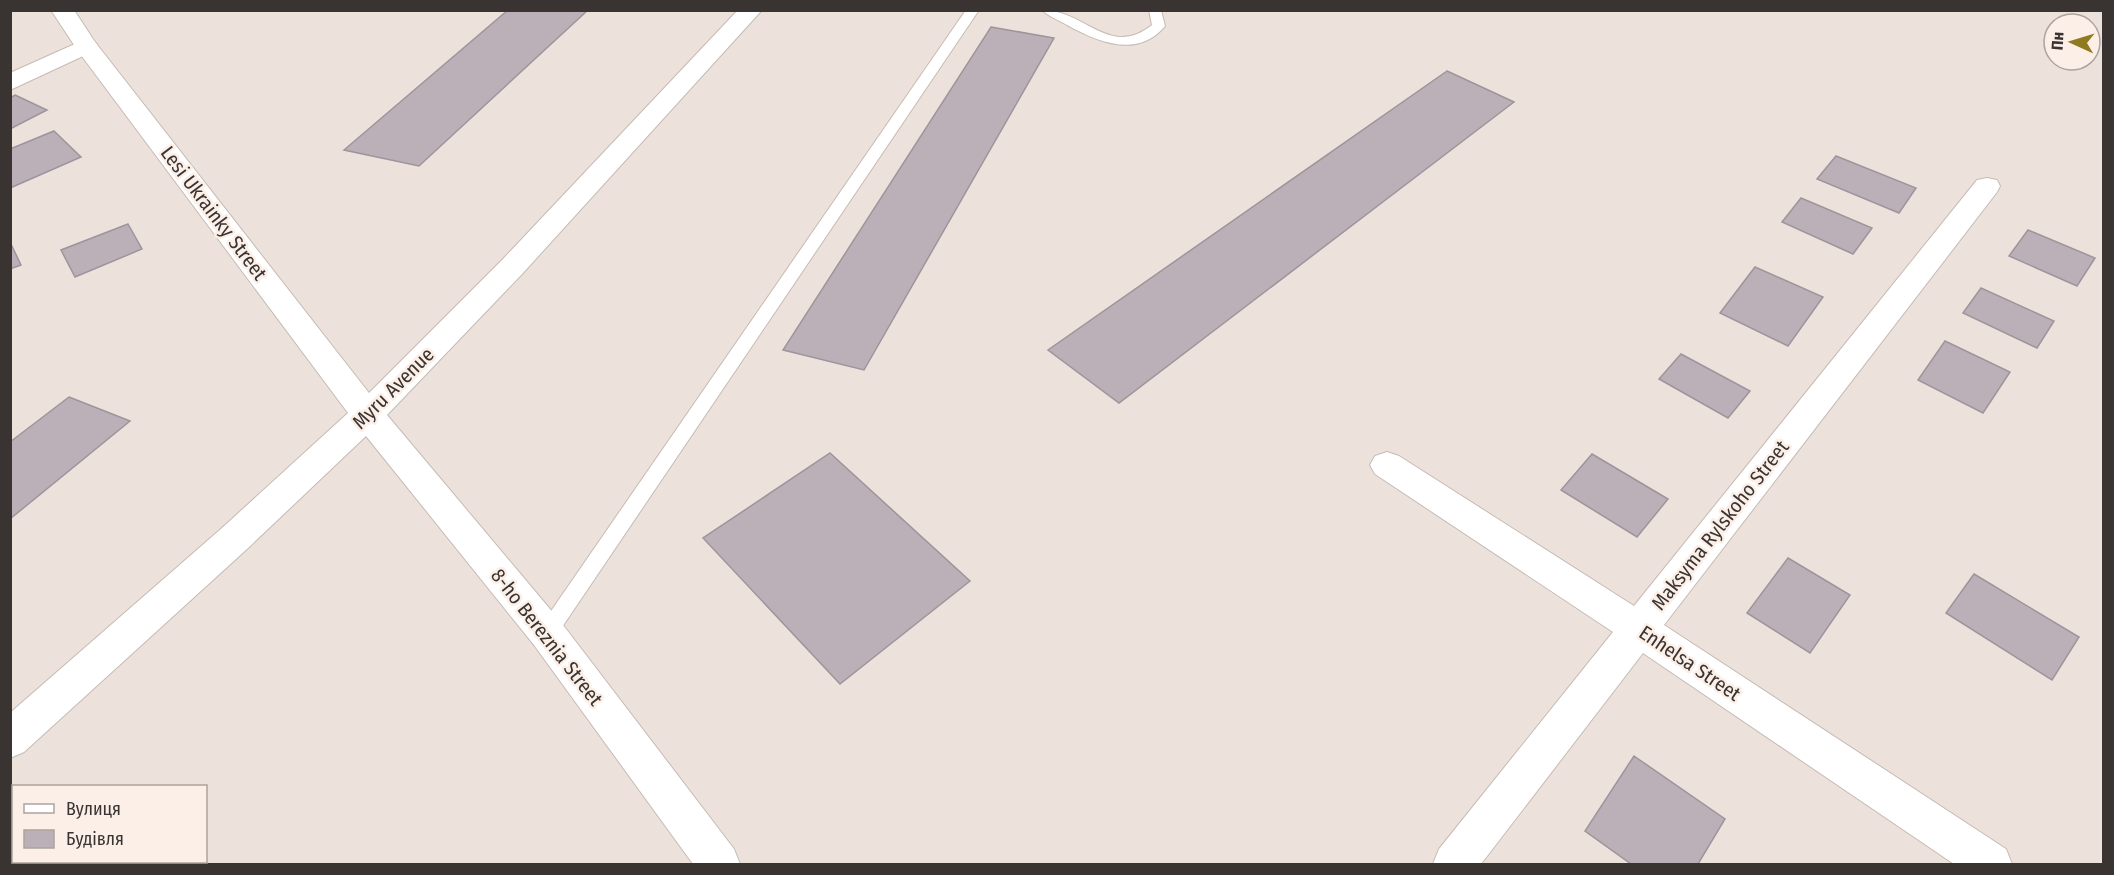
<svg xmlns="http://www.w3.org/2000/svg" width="2114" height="875" font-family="'Fira Sans Condensed',sans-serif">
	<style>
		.building { fill: #bbb0b7; stroke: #9e949b; stroke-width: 1.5 }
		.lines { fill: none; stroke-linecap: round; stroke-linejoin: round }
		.lane-casing { stroke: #c6bab4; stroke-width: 2 }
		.street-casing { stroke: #c6bab4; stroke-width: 2 }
		.secondary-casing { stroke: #c6bab4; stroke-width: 2 }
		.lane { fill: #fff; fill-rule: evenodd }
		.street { fill: #fff; fill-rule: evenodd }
		.secondary { fill: #fff; fill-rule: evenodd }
		.labels { text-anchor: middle; stroke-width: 5; stroke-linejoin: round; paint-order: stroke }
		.street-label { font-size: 20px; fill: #393431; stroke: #fbefe8 }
	</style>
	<rect width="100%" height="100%" fill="#ede2db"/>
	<g class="building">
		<path d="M508,10h80l-169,156 -75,-16z"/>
		<path d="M991,27l63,11 -190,332 -81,-20z"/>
		<path d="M1447,71l67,31 -395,301 -71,-53z"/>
		<path d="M15,95l32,15 -37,19v-31z"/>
		<path d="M54,131l27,26 -71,31v-39z"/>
		<path d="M1836,156l80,32 -17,25 -82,-34z"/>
		<path d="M1801,198l71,30 -19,26 -71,-32z"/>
		<path d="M128,224l14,25 -67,28 -14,-27z"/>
		<path d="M2028,230l67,28 -18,28 -68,-30z"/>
		<path d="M10,242l11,23 -11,4z"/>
		<path d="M1755,267l68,30 -35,49 -68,-33z"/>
		<path d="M1981,288l73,33 -17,27 -74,-35z"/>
		<path d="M1945,341l65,31 -27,41 -65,-33z"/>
		<path d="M1681,354l69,37 -22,27 -69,-39z"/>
		<path d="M69,397l61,24 -120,98v-77z"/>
		<path d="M830,453l140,128 -130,103 -137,-146z"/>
		<path d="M1592,454l76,45 -31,38 -76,-47z"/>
		<path d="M1788,558l62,37 -40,58 -63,-40z"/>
		<path d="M1974,574l105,63 -27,43 -106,-67z"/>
		<path d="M1634,756l91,63 -27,45h-67l-46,-33z"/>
	</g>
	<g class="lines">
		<g class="lane-casing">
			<g id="lane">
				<path d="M966,10h13l-425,629 -7,3 -7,-3 -3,-6 3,-6z"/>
				<path d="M1042,10c44,0 67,49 110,15l-3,-15h12l4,16c-27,33 -67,16 -98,-1 -8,-5 -18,-8 -25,-15z"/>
			</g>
		</g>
		<g class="street-casing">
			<g id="street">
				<path d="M86,39l8,2 4,5 -4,5 -84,39v-17z"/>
				<path d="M1987,178l10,2 3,6 -3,6 -333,433 342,224 6,15h-58l-311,-211 -162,211h-48l6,-15 174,-217 -238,-158 -5,-9 5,-9 12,-4 12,4 235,150 343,-426z"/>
			</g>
		</g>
		<g class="secondary-casing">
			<path id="secondary" d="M51,10h23l21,32 274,351 134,-134 235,-249h24l-239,263 -136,142 173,206 174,228 6,15h-47l-159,-219 -168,-209 -119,113 -223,203 -14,6v-45l212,-185 126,-115 -270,-362z"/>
		</g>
		<use href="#lane" class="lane"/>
		<use href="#street" class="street"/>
		<use href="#secondary" class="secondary"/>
	</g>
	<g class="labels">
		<g class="street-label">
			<text transform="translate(214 213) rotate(53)" y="7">Lesi Ukrainky Street</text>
			<text transform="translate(393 388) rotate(-45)" y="7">Myru Avenue</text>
			<text transform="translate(1720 525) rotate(-52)" y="7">Maksyma Rylskoho Street</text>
			<text transform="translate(547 637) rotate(52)" y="7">8-ho Bereznia Street</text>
			<text transform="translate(1690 663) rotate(34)" y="7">Enhelsa Street</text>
		</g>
	</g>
	<rect width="2114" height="875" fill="none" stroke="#393431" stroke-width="24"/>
	<rect x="12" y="785" width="195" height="78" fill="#fbefe8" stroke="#ada49f" stroke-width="1.5"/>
	<rect x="24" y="804" width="30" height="9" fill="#ffffff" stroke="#ada49f" stroke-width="1.5"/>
	<text x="66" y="815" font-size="18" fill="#393431">Вулиця</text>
	<rect x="24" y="830" width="30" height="18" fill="#bbb0b7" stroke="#ada49f" stroke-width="1.5"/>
	<text x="66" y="845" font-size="18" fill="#393431">Будівля</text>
	<g transform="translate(2072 42) rotate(274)"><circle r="28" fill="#fbefe8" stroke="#ada49f" stroke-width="1.5"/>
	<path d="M0-4.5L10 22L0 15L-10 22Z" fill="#8f7a1f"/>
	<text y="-9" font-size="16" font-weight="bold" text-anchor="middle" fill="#393431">Пн</text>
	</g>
</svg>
